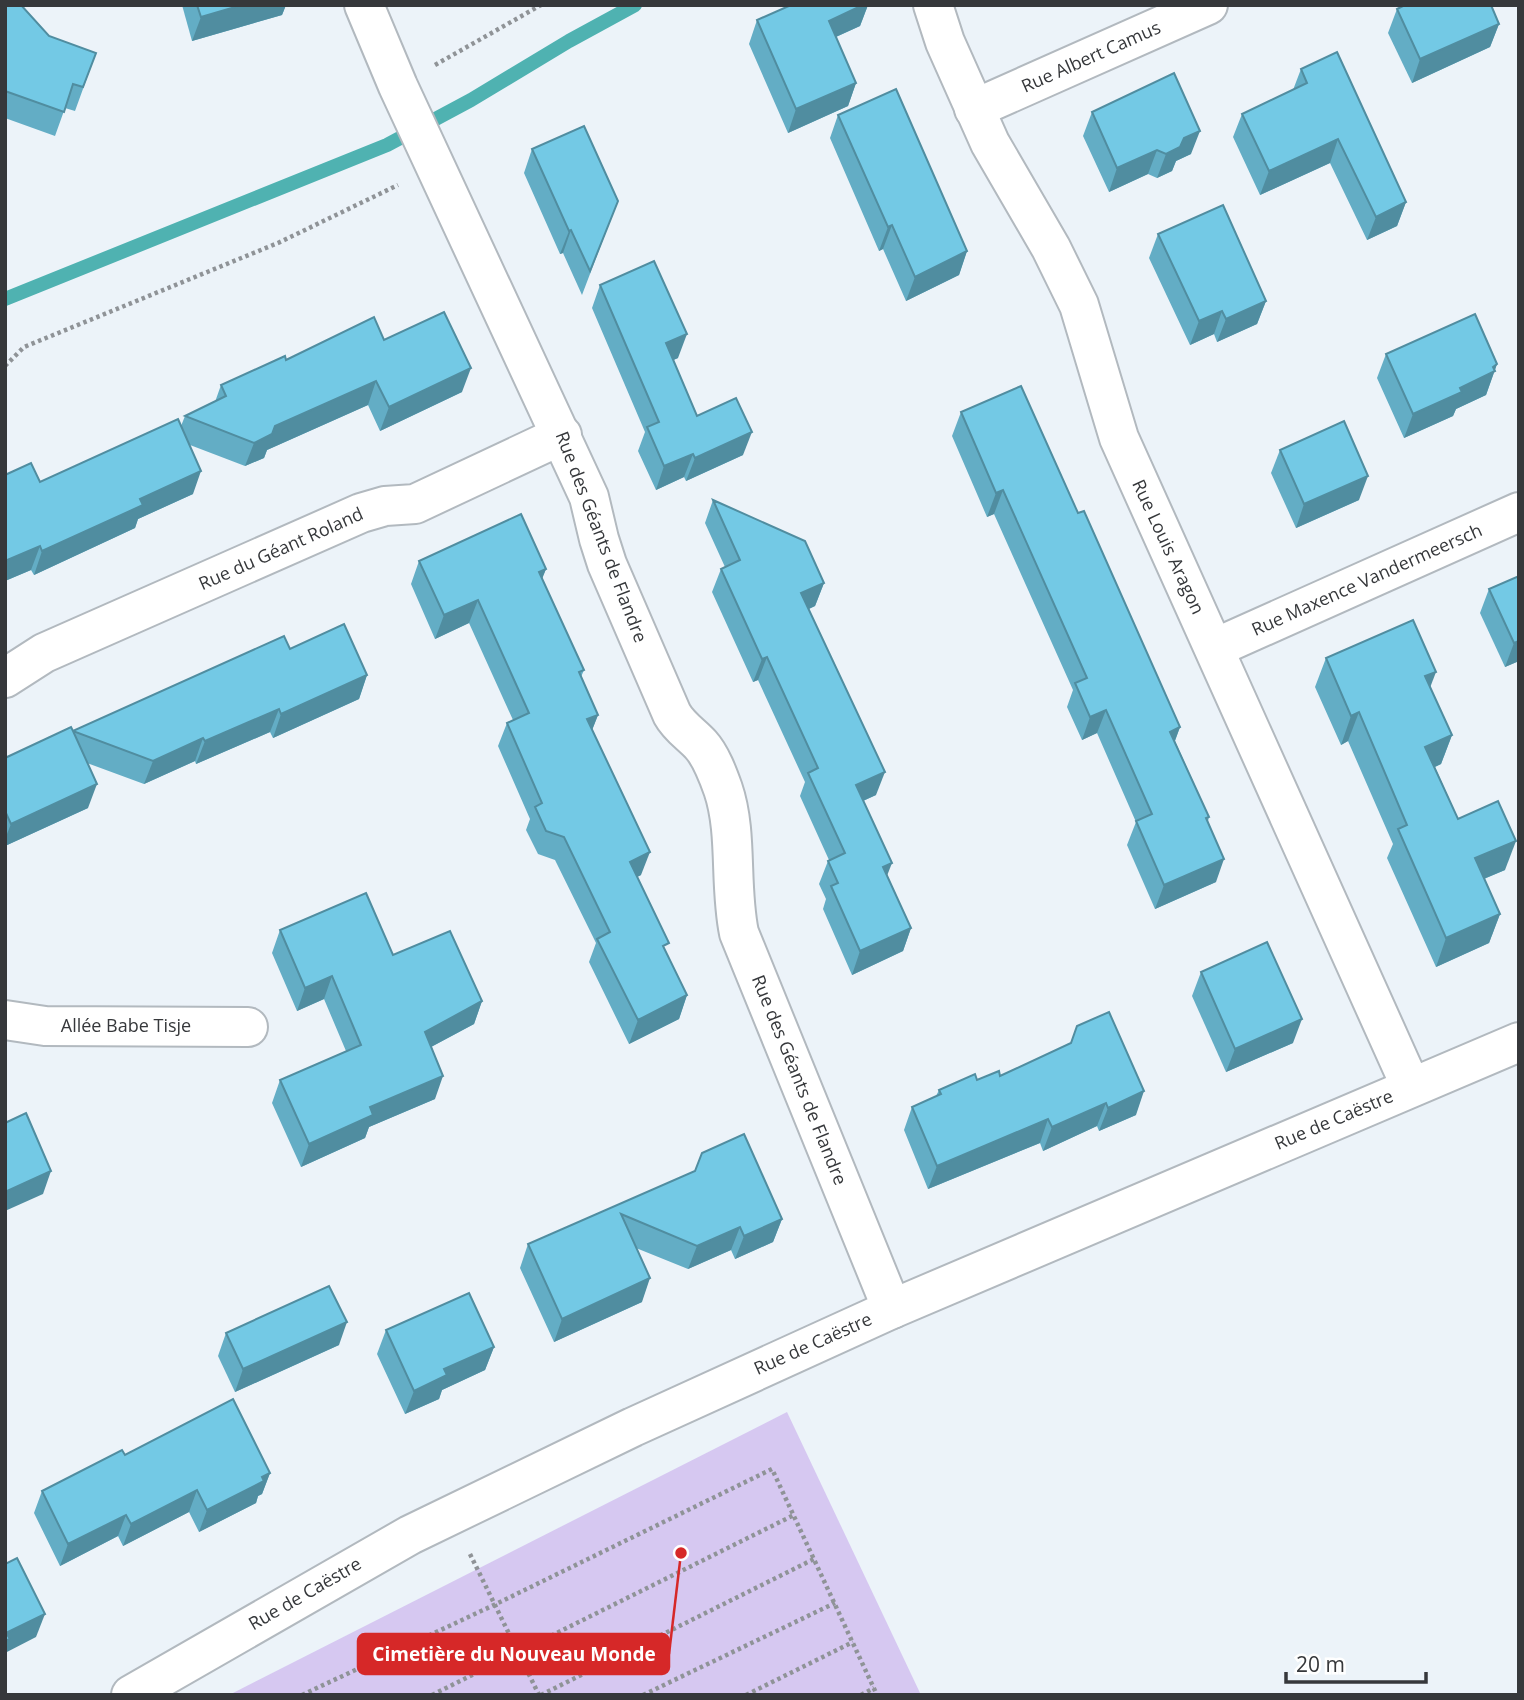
<svg xmlns="http://www.w3.org/2000/svg" width="1524" height="1700" font-family="'Open Sans',sans-serif">
	<style>
		.green { fill: #d6c8f1 }
		.lines { fill: none; stroke-linecap: round; stroke-linejoin: round }
		.stream { stroke: #4fb2b1; stroke-width: 14 }
		.minor-casing { stroke: #b2b9bf; stroke-width: 42 }
		.path { stroke: #8f9397; stroke-width: 4.5; stroke-dasharray: 3.5 3.5; stroke-linecap: butt }
		.minor { stroke: #fff; stroke-width: 38 }
		.wall { fill: #63adc5 }
		.shaded-wall { fill: #508da0 }
		.building { fill: #73c9e5; stroke: #508da0; stroke-width: 2 }
		.labels { text-anchor: middle; stroke-width: 5; stroke-linejoin: round; paint-order: stroke }
		.street-label { font-size: 18px; fill: #36383b; stroke: #fff }
		.leader { fill: none; stroke: #d62828; stroke-width: 2.5 }
		.callout-dot { fill: #d62828; stroke: #fff; stroke-width: 2.5 }
		.callout { fill: #d62828; stroke: #d62828; stroke-width: 2.5 }
		.callout-label { font-size: 19px; text-anchor: middle; font-weight: bold; fill: #fff }
	</style>
	<rect width="100%" height="100%" fill="#ecf3f9"/>
	<path class="green" d="M787,1412l134,283h-692z"/>
	<g class="lines">
		<path class="stream" d="M5,299l382,-154 84,-45 98,-59 66,-36"/>
		<g class="minor-casing">
			<g id="minor">
				<path d="M364,5l34,81 191,411 10,42 8,25 65,150c7,13 20,21 29,31 10,11 17,30 22,44 15,44 6,96 16,144l153,376"/>
				<path d="M933,5l12,37 45,101 61,105 28,57 40,133 292,649"/>
				<path d="M974,109l234,-104"/>
				<path d="M1215,648l304,-136"/>
				<path d="M5,678l39,-25 317,-140 24,-7 30,-2 147,-69"/>
				<path d="M5,1020l40,6 203,1"/>
				<path d="M131,1695l279,-160 223,-108 259,-118 627,-267"/>
			</g>
		</g>
		<g class="path">
			<path d="M435,65l106,-60"/>
			<path d="M5,366l19,-19 254,-104 120,-58"/>
			<path d="M470,1554l69,141"/>
			<path d="M302,1695l192,-90 278,-136 105,226"/>
			<path d="M432,1695l362,-180"/>
			<path d="M541,1695l273,-136"/>
			<path d="M643,1695l192,-92"/>
			<path d="M746,1695l107,-53"/>
			<path d="M861,1695l13,-7"/>
		</g>
		<use href="#minor" class="minor"/>
	</g>
	<g class="wall">
		<path d="M5,5l44,31 47,17 -21,58 -10,-3 -10,28 -50,-18z"/>
		<path d="M182,5h104l-4,10 -90,26z"/>
		<path d="M791,5h77l-8,21 -24,11 20,46 -8,23 -60,27 -39,-89 8,-24z"/>
		<path d="M1397,9l102,15 -9,23 -78,36 -24,-50z"/>
		<path d="M1301,69l105,133 -9,24 -30,14 -37,-77 -70,32 -27,-58 9,-23 51,-24z"/>
		<path d="M1092,112l99,42 -15,7 -4,10 -15,7 -9,-4 -39,18 -26,-56z"/>
		<path d="M838,115l129,136 -8,24 -53,26 -23,-52 -4,2 -49,-113z"/>
		<path d="M532,149l77,75 -27,71 -19,-42 -3,1 -36,-81z"/>
		<path d="M1158,234l108,67 -9,23 -40,18 -3,-8 -24,11 -41,-87z"/>
		<path d="M600,285l78,73 -5,2 24,56 46,39 -57,26 -2,-4 -28,13 -18,-39 7,-19 -53,-124z"/>
		<path d="M384,340l78,52 -82,39 -12,-26 -101,45 -3,8 -19,8 -55,-21 3,49 -55,25 -3,9 -101,47 -3,-5 -26,11v-106l35,7 141,-56 4,-10 30,-14 6,-17 65,-25z"/>
		<path d="M1386,354l111,10 -11,31 -30,14 -3,7 -49,22 -27,-60z"/>
		<path d="M961,412l117,101 102,214 -5,14 34,76 -1,4 8,61 -61,27 -28,-64 9,-23 -39,-89 -15,7 -15,-33 6,-17 -79,-176 -7,3 -35,-81z"/>
		<path d="M1280,450l79,50 -63,28 -25,-55z"/>
		<path d="M713,500l111,83 -9,23 -6,3 67,186 -13,6 24,74 24,53 -8,23 -51,24 -29,-66 3,-10 -7,-15 9,-23 1,-1 -29,-64 5,-14 -47,-102 -5,2 -41,-90 9,-23 4,-2 -20,-44z"/>
		<path d="M419,561l127,8 -4,9 42,92 -3,7 17,38 -6,15 49,145 -4,2 28,74 22,44 -8,24 -50,25 -40,-82 7,-19 -41,-83 -17,-6 -12,-24 4,-11 -32,-73 9,-23 6,-3 -44,-97 -34,16 -24,-55z"/>
		<path d="M1519,576v85l-14,6 -25,-54 9,-24z"/>
		<path d="M290,649l77,26 -8,24 -86,39 -3,-6 -74,32 -1,-3 -51,23 -57,-21 1,45 -83,38v-88l68,-27z"/>
		<path d="M1326,658l104,29 22,48 -11,29 -6,3 23,52 47,51 -21,9 16,35 -11,29 -53,24 -49,-109 6,-14 -45,-103 -7,4 -26,-58z"/>
		<path d="M280,930l113,25 89,46 -8,23 -43,23 4,52 -66,28 -4,11 -64,29 -29,-64 8,-23 66,-29 -22,-52 -27,12 -25,-58z"/>
		<path d="M1201,972l92,71 -67,29 -34,-76z"/>
		<path d="M1071,1043l65,72 -37,16 -2,-5 -54,25 -3,-8 -112,46 -24,-59 8,-23 24,-11 3,-6 61,-14z"/>
		<path d="M695,1171l87,48 -9,23 -38,17 -4,-9 -43,19 -52,-21 6,54 -88,40 -34,-74 8,-24z"/>
		<path d="M386,1330l108,17 -9,23 -43,20 -3,9 -34,15 -28,-60z"/>
		<path d="M226,1333l113,12 -104,47 -17,-36z"/>
		<path d="M125,1455l145,18 -8,21 -4,2 -2,7 -57,29 -10,-20 -66,34 -5,-10 -58,30 -26,-53 8,-22z"/>
	</g>
	<g class="shaded-wall">
		<path d="M242,5h44l-4,10 -90,26 9,-24z"/>
		<path d="M863,5h5l-8,21 -40,18 9,-23z"/>
		<path d="M1499,24l-9,23 -78,36 8,-24z"/>
		<path d="M856,83l-8,23 -60,27 8,-24z"/>
		<path d="M1200,131l-9,23 -15,7 -4,10 -15,7 9,-24 18,-16z"/>
		<path d="M1338,139l-8,24 -70,32 9,-24z"/>
		<path d="M1157,150l-9,24 -39,18 8,-24z"/>
		<path d="M1406,202l-9,24 -30,14 9,-23z"/>
		<path d="M892,225l-9,24 -4,2 9,-24z"/>
		<path d="M571,230l-8,23 -3,1 9,-23z"/>
		<path d="M967,251l-8,24 -53,26 9,-24z"/>
		<path d="M1266,301l-9,23 -40,18 9,-23z"/>
		<path d="M1222,311l-8,23 -24,11 9,-24z"/>
		<path d="M687,334l-9,24 -20,9 8,-24z"/>
		<path d="M1497,364l-11,31 -30,14 -3,7 -49,22 9,-24 47,-26z"/>
		<path d="M471,368l-9,24 -82,39 9,-24z"/>
		<path d="M376,381l-8,24 -101,45 -3,8 -19,8 9,-23 21,-17z"/>
		<path d="M752,432l-9,23 -57,26 9,-23z"/>
		<path d="M693,454l-9,23 -28,13 8,-24z"/>
		<path d="M201,471l-8,23 -55,25 -3,9 -101,47 8,-24 98,-52z"/>
		<path d="M1368,476l-9,24 -63,28 8,-24z"/>
		<path d="M1003,490l-9,24 -7,3 9,-24z"/>
		<path d="M40,546l-9,24 -26,11v-20z"/>
		<path d="M546,569l-9,23 2,-20z"/>
		<path d="M824,583l-9,23 -22,10 8,-23z"/>
		<path d="M478,600l-9,23 -34,16 9,-24z"/>
		<path d="M1519,641v20l-14,6 9,-24z"/>
		<path d="M767,657l-9,23 -5,2 9,-23z"/>
		<path d="M1436,672l-11,29v-25z"/>
		<path d="M367,675l-8,24 -86,39 8,-24z"/>
		<path d="M279,709l-9,23 -74,32 9,-23z"/>
		<path d="M1106,710l-9,23 -15,7 8,-23z"/>
		<path d="M1359,712l-11,29 -7,4 10,-29z"/>
		<path d="M598,715l-9,23 -2,-19z"/>
		<path d="M1180,727l-9,24 -1,-19z"/>
		<path d="M1452,735l-11,29 -26,12 10,-29z"/>
		<path d="M203,738l-8,23 -51,23 9,-23z"/>
		<path d="M885,772l-9,23 -29,13 9,-23z"/>
		<path d="M97,784l-9,24 -83,38v-7l6,-15z"/>
		<path d="M1516,841l-11,29 -41,17 11,-29z"/>
		<path d="M650,852l-9,23 -20,10 9,-23z"/>
		<path d="M1224,859l-8,23 -61,27 9,-24z"/>
		<path d="M892,863l-9,23v-19z"/>
		<path d="M1500,914l-11,29 -53,24 10,-29z"/>
		<path d="M911,928l-8,23 -51,24 8,-24z"/>
		<path d="M332,976l-8,23 -27,12 8,-23z"/>
		<path d="M687,995l-8,24 -50,25 9,-24z"/>
		<path d="M482,1001l-8,23 -58,31 9,-23z"/>
		<path d="M1302,1019l-9,24 -67,29 9,-23z"/>
		<path d="M443,1076l-8,23 -66,28 -4,11 -64,29 8,-23 61,-37z"/>
		<path d="M1144,1091l-8,24 -37,16 9,-23z"/>
		<path d="M1106,1103l-9,23 -54,25 9,-24z"/>
		<path d="M1048,1119l-8,24 -112,46 9,-23z"/>
		<path d="M51,1171l-8,23 -38,17v-19z"/>
		<path d="M782,1219l-9,23 -38,17 9,-23z"/>
		<path d="M740,1227l-9,23 -43,19 9,-23z"/>
		<path d="M650,1278l-8,24 -88,40 8,-23z"/>
		<path d="M347,1322l-8,23 -104,47 8,-23z"/>
		<path d="M494,1347l-9,23 -43,20 -3,9 -34,15 9,-23 30,-22z"/>
		<path d="M270,1473l-8,21 -4,2 -2,7 -57,29 8,-22 55,-33z"/>
		<path d="M197,1490l-8,22 -66,34 8,-22z"/>
		<path d="M126,1515l-8,21 -58,30 8,-22z"/>
		<path d="M45,1614l-9,23 -31,16v-17l1,-3z"/>
	</g>
	<g class="building">
		<path d="M5,5h16l28,31 47,17 -13,34 -10,-3 -9,28 -59,-21z"/>
		<path d="M197,5h45l-41,12z"/>
		<path d="M791,5h72l-34,16 27,62 -60,26 -39,-89z"/>
		<path d="M1405,5h86l8,19 -79,35 -23,-50z"/>
		<path d="M1337,52l69,150 -30,15 -38,-78 -69,32 -27,-57 65,-31 -6,-14z"/>
		<path d="M1174,73l26,58 -16,7 -4,9 -14,7 -9,-4 -40,18 -25,-56z"/>
		<path d="M896,89l71,162 -52,26 -23,-52 -4,2 -50,-112z"/>
		<path d="M584,126l34,75 -28,70 -19,-41 -2,1 -37,-82z"/>
		<path d="M1223,205l43,96 -40,18 -4,-8 -23,10 -41,-87z"/>
		<path d="M654,261l33,73 -21,9 31,73 39,-18 16,34 -57,26 -2,-4 -29,12 -17,-39 12,-5 -59,-137z"/>
		<path d="M444,312l27,56 -82,39 -13,-26 -101,45 -3,8 -18,9 -69,-27 41,-20 -5,-11 64,-29 1,4 88,-43 10,23z"/>
		<path d="M1475,314l22,50 -4,3 2,4 -35,17 2,4 -49,22 -27,-60z"/>
		<path d="M1021,386l57,127 6,-2 96,216 -10,5 39,85 -3,1 18,41 -60,26 -28,-64 16,-7 -46,-104 -16,7 -15,-34 12,-5 -84,-188 -7,3 -35,-81z"/>
		<path d="M178,419l23,52 -61,28 3,6 -101,46 -2,-5 -35,15v-86l26,-12 9,19z"/>
		<path d="M1344,421l24,55 -64,28 -24,-54z"/>
		<path d="M713,500l92,41 19,42 -23,10 84,179 -29,13 36,78 -9,4 28,61 -51,23 -29,-65 7,-3 -10,-22 17,-8 -37,-80 10,-5 -51,-111 -5,2 -41,-90 19,-9z"/>
		<path d="M521,514l25,55 -7,3 45,98 -5,2 19,43 -11,4 63,133 -20,10 39,81 -6,3 24,49 -49,25 -41,-81 13,-7 -46,-95 -18,-6 -11,-24 7,-4 -35,-80 22,-10 -51,-113 -34,15 -25,-54z"/>
		<path d="M1519,576v65l-5,2 -25,-54z"/>
		<path d="M1413,620l23,52 -11,4 27,59 -27,12 33,72 40,-18 18,40 -41,17 25,56 -54,24 -48,-109 9,-4 -48,-113 -8,4 -25,-58z"/>
		<path d="M344,624l23,51 -86,39 -2,-5 -74,32 -2,-3 -50,23 -80,-30 24,53 -86,40 -6,-13v-53l66,-31 2,4 211,-95 6,13z"/>
		<path d="M366,893l27,62 57,-24 32,70 -57,31 18,44 -73,31 3,8 -64,29 -29,-64 81,-35 -29,-69 -27,12 -25,-58z"/>
		<path d="M1267,942l35,77 -67,30 -34,-77z"/>
		<path d="M1109,1012l35,79 -36,17 -2,-5 -54,24 -4,-8 -111,47 -25,-59 29,-13 -2,-4 36,-16 2,6 22,-9 1,5 71,-33 6,-17z"/>
		<path d="M26,1113l25,58 -46,21v-69z"/>
		<path d="M744,1134l38,85 -38,17 -4,-9 -43,19 -76,-32 29,64 -88,41 -34,-75 167,-73 7,-18z"/>
		<path d="M329,1286l18,36 -104,47 -17,-36z"/>
		<path d="M469,1293l25,54 -50,22 3,6 -33,16 -28,-61z"/>
		<path d="M233,1399l37,74 -8,4 2,4 -57,29 -10,-20 -66,34 -5,-9 -58,29 -26,-53 80,-41 3,5z"/>
		<path d="M17,1558l28,56 -39,19 4,6 -5,2v-77z"/>
	</g>
	<g class="labels">
		<g class="street-label">
			<text transform="translate(1091 57) rotate(-24)" y="6">Rue Albert Camus</text>
			<text transform="translate(601 537) rotate(69)" y="6">Rue des Géants de Flandre</text>
			<text transform="translate(1168 547) rotate(65)" y="6">Rue Louis Aragon</text>
			<text transform="translate(281 549) rotate(-24)" y="6">Rue du Géant Roland</text>
			<text transform="translate(1367 580) rotate(-24)" y="6">Rue Maxence Vandermeersch</text>
			<text x="126" y="1032">Allée Babe Tisje</text>
			<text transform="translate(799 1080) rotate(68)" y="6">Rue des Géants de Flandre</text>
			<text transform="translate(1334 1120) rotate(-23)" y="6">Rue de Caëstre</text>
			<text transform="translate(813 1344) rotate(-24)" y="6">Rue de Caëstre</text>
			<text transform="translate(305 1594) rotate(-30)" y="6">Rue de Caëstre</text>
		</g>
	</g>
	<path class="leader" d="M681 1553L669 1654"/>
	<circle class="callout-dot" cx="681" cy="1553" r="7"/>
	<rect class="callout" x="358" y="1634" width="311" height="40" rx="7"/>
	<g class="callout-label">
		<text x="514" y="1661">Cimetière du Nouveau Monde</text>
	</g>
	<rect width="1524" height="1700" fill="none" stroke="#36383b" stroke-width="14"/>
	<path d="M1286 1672v10h140v-10" fill="none" stroke="#36383b" stroke-width="3.5"/>
	<text x="1296" y="1672" font-size="21" fill="#36383b" stroke="#ffffff" stroke-width="5" paint-order="stroke">20 m</text>
</svg>
